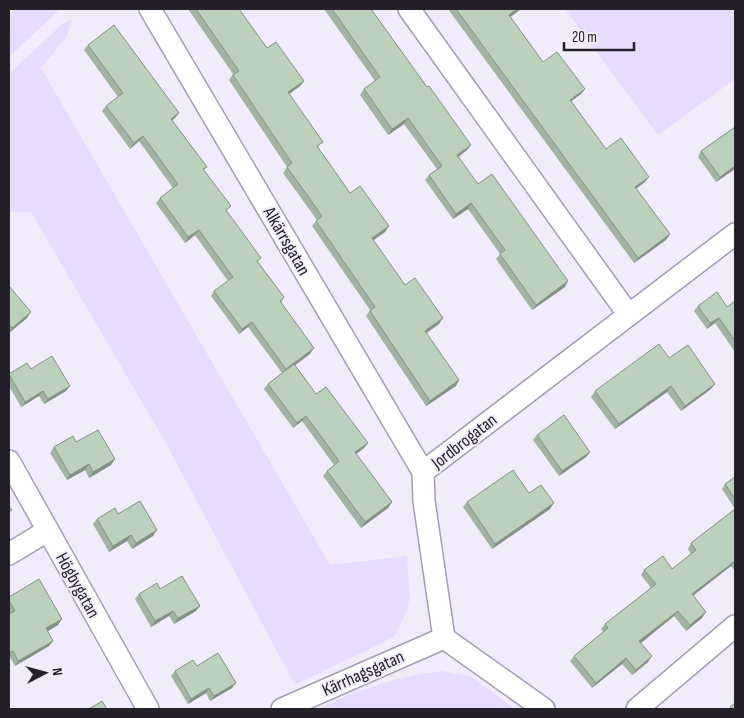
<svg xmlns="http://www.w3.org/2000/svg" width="744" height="718" font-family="'Sofia Sans Condensed',sans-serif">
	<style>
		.green { fill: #e7dbff }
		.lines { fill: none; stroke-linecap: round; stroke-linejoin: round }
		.street-casing { stroke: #a59db5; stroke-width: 24 }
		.street { stroke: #fff; stroke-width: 21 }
		.wall { fill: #a1b4a3 }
		.shaded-wall { fill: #839284 }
		.building { fill: #bbd1bd; stroke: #839284 }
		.labels { text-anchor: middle; stroke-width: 4; stroke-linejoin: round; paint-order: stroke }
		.street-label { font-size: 18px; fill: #25212b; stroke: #f1ecfc }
	</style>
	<rect width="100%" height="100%" fill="#f1ecfc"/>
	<g class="green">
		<path d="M14,9h46l-51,48v-39z"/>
		<path d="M565,9h170v70l-77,56z"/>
		<path d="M72,20l-5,16 -26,32 289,497 77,-9 3,41 -4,16 -12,24 -99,48 -132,-247 -132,-226h-22v-138l53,-50z"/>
		<path d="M442,671l30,6 43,32h-196c38,-20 81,-33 123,-38z"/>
	</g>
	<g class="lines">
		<g class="street-casing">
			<g id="street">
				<path d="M150,9l273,463 1,29 20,137 100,71"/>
				<path d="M409,9l219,305"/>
				<path d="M9,461l139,248"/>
				<path d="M423,472l312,-238"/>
				<path d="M9,554l38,-23"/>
				<path d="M282,709l162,-71"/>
				<path d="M637,709l98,-83"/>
			</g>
		</g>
		<use href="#street" class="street"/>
	</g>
	<g class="wall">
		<path d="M188,9h51l28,39 37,33 -4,5 -11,8 30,53 -1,1 32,45 35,39 -12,8 32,45 34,39 -13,9 33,47 -3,6 -30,20 -60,-90 4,-6 -58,-84 5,-6 -34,-47 4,-6 -58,-87 4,-6z"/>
		<path d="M324,9h47l56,78 44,58 -4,5 -9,7 20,27 87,103 -33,23 -36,-51 4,-5 -32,-45 -15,10 -28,-39 4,-5 8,-6 -33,-45 -16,11 -28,-40 4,-6 11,-8z"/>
		<path d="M448,9h73l-11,8 33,45 42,27 -4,5 -10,7 35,48 39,33 -9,7 34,45 -4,6 -32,23z"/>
		<path d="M88,45l91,68 -4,5 -3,2 35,47 -3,3 23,42 31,50 26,35 -3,6 29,51 -15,11 21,29 48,54 -8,6 36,48 -4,6 -27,20 -38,-52 4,-5 7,-6 -32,-44 -9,7 -29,-39 4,-5 14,-11 -34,-46 -9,7 -28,-38 3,-5 14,-10 -33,-46 -10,8 -29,-40 4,-5 13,-10 -34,-47 -9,8 -28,-38 4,-5 12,-9 -34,-47z"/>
		<path d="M735,127v42l-19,13 -18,-25 3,-6z"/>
		<path d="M9,286l18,32 -18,15z"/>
		<path d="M735,301v51l-20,-29 -8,6 -13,-18 4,-5 29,1z"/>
		<path d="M669,358l42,31 -30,22 -14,-19 -52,37 -24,-32 4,-6z"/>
		<path d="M31,369l35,22 -22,13 -5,-8 -18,11 -12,-21v-12z"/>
		<path d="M537,435l49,22 -27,19 -26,-36z"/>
		<path d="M76,442l35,23 -22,13 -4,-8 -18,10 -17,-27 4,-6z"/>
		<path d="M735,477v94l-4,-5 -38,30 9,22 -16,13 -12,-15 -33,27 7,19 -16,13 -10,-11 -30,24 -22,-27 4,-5 29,-24 -2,-3 4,-5 46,-36 -10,-13 3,-5 28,-1 19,-15 -3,-5 3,-6 44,-34 -13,-20 3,-5z"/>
		<path d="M529,493l21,16 -58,40 -29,-42 4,-5z"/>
		<path d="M118,514l35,22 -21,13 -5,-8 -18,11 -16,-28 4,-5z"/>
		<path d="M160,589l36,22 -22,13 -5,-8 -18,11 -16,-28 4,-5z"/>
		<path d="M9,597l49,28 -10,6 1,15 -34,20 -6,-10z"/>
		<path d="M197,666l35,22 -22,13 -4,-8 -18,11 -17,-28 4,-5z"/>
	</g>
	<g class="shaded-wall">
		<path d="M517,9h4l-16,12 4,-6z"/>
		<path d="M304,81l-4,5 -16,12 4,-6z"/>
		<path d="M585,89l-4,5 -15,11 4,-5z"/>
		<path d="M179,113l-4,5 -8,6 4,-5z"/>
		<path d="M408,118l-4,6 -16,11 4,-6z"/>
		<path d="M143,136l-4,5 -9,8 4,-6z"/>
		<path d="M471,145l-4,5 -14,11 4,-6z"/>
		<path d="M735,166v3l-19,13 4,-5z"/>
		<path d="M649,177l-4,5 -14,10 4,-5z"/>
		<path d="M471,203l-3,6 -15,10 3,-5z"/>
		<path d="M389,226l-4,6 -17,12 4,-6z"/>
		<path d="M199,230l-4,5 -10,8 3,-6z"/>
		<path d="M670,234l-4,6 -32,23 4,-5z"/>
		<path d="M568,281l-3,6 -33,23 4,-5z"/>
		<path d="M31,312l-4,6 -18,15 3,-5z"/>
		<path d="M443,318l-4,6 -18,13 4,-6z"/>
		<path d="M719,318l-4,5 -8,6 3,-6z"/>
		<path d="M252,322l-4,5 -9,7 3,-5z"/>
		<path d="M314,348l-4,6 -27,20 3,-5z"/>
		<path d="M459,380l-3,6 -30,20 4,-5z"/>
		<path d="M715,384l-4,5 -30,22 4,-5z"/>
		<path d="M70,386l-4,5 -22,13 4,-5z"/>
		<path d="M671,386l-4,6 -52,37 4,-5z"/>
		<path d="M43,391l-4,5 -18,11 4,-5z"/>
		<path d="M306,416l-4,5 -9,7 4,-5z"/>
		<path d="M368,443l-4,5 -13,10 4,-6z"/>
		<path d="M590,452l-4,5 -27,19 3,-5z"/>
		<path d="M115,459l-4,6 -22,13 4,-6z"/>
		<path d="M89,464l-4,6 -18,10 3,-5z"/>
		<path d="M392,502l-4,6 -27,20 4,-6z"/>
		<path d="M554,503l-4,6 -58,40 3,-5z"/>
		<path d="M157,530l-4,6 -21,13 4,-6z"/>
		<path d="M131,535l-4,6 -18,11 4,-6z"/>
		<path d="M735,560l-4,6 -43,33 4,-5z"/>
		<path d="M200,606l-4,5 -22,13 4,-6z"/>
		<path d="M173,611l-4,5 -18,11 4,-6z"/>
		<path d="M678,611l-4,5 -38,31 3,-6z"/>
		<path d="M706,612l-4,6 -16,13 4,-6z"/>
		<path d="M62,619l-4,6 -15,9 3,-6z"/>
		<path d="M53,641l-4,5 -34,20 3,-5z"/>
		<path d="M652,656l-4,6 -16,13 4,-5z"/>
		<path d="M626,658l-4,6 -30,24 4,-5z"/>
		<path d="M236,683l-4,5 -22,13 4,-5z"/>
		<path d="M209,688l-3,5 -18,11 3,-5z"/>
	</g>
	<g class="building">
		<path d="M196,9h43l28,39 9,-6 28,39 -16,11 35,50 -6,4 33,47 10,-7 29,40 -17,12 33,47 10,-7 28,40 -18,13 34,49 -29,21 -60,-90 5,-4 -59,-86 6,-5 -35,-49 5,-4 -59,-88 6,-4z"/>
		<path d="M332,9h39l56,78 2,-1 42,59 -14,10 21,29 14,-10 76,107 -32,24 -36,-51 5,-4 -34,-47 -15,11 -27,-39 13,-9 -34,-48 -16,11 -28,-40 16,-12z"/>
		<path d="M456,9h61l-8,6 34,47 14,-10 28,37 -15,11 36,49 15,-11 28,39 -14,10 35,47 -32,24z"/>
		<path d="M114,25l65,88 -8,6 36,48 -4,2 28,37 -5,4 35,48 -4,3 27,36 -4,4 34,47 -28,21 -34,-47 -10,7 -28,-38 19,-14 -34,-47 -11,7 -28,-39 18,-14 -35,-48 -9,7 -28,-37 17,-13 -35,-48z"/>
		<path d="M735,127v39l-15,11 -19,-26z"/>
		<path d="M9,286l22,26 -19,16 -3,-4z"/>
		<path d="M717,292l10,15 8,-6v40l-16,-23 -9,5 -12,-17z"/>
		<path d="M659,344l10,14 19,-13 27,39 -30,22 -14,-20 -52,38 -24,-33z"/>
		<path d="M52,356l18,30 -22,13 -5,-8 -18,11 -16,-28 18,-11 4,6z"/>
		<path d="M294,364l22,30 10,-7 42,56 -13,9 37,50 -27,20 -38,-51 12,-10 -33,-45 -9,7 -29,-39z"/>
		<path d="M564,415l26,37 -28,19 -25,-36z"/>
		<path d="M98,430l17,29 -22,13 -4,-8 -19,11 -16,-28 19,-11 3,6z"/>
		<path d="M513,470l16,23 12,-8 13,18 -59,41 -28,-42z"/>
		<path d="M735,477v22l-10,-15z"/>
		<path d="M140,501l17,29 -21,13 -5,-8 -18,11 -16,-27 18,-11 3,6z"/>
		<path d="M9,506l3,4 -3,2z"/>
		<path d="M735,509v52l-43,33 14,18 -16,13 -12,-14 -39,30 13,15 -16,14 -10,-12 -30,25 -22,-27 34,-28 -3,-4 51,-40 -12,-14 19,-14 9,13 24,-19 -5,-7z"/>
		<path d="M182,576l18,30 -22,12 -5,-7 -18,10 -16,-27 18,-11 3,6z"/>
		<path d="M39,579l23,40 -16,9 7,13 -35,20 -5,-10 -4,2v-39l6,-3 -6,-10v-4z"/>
		<path d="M218,653l18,30 -22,13 -5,-8 -18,11 -16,-28 18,-11 4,6z"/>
		<path d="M102,701l5,8h-18z"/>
		<path d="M735,703v6h-3l-2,-2z"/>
	</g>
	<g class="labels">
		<g class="street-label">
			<text transform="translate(287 241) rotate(60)" y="6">Alkärrsgatan</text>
			<text transform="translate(464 441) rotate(-38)" y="6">Jordbrogatan</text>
			<text transform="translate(78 585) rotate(61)" y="6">Högbygatan</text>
			<text transform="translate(363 673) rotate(-24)" y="6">Kärrhagsgatan</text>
		</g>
	</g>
	<rect width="744" height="718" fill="none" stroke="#25212b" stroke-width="20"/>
	<g transform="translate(45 673) rotate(84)" stroke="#f1ecfc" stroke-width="4" paint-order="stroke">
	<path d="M0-4L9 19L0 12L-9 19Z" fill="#25212b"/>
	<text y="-8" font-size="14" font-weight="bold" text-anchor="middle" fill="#25212b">N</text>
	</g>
	<path d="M564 42v8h70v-8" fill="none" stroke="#25212b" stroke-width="2.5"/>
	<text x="572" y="42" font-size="15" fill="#25212b" stroke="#f1ecfc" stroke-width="4" paint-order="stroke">20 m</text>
</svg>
